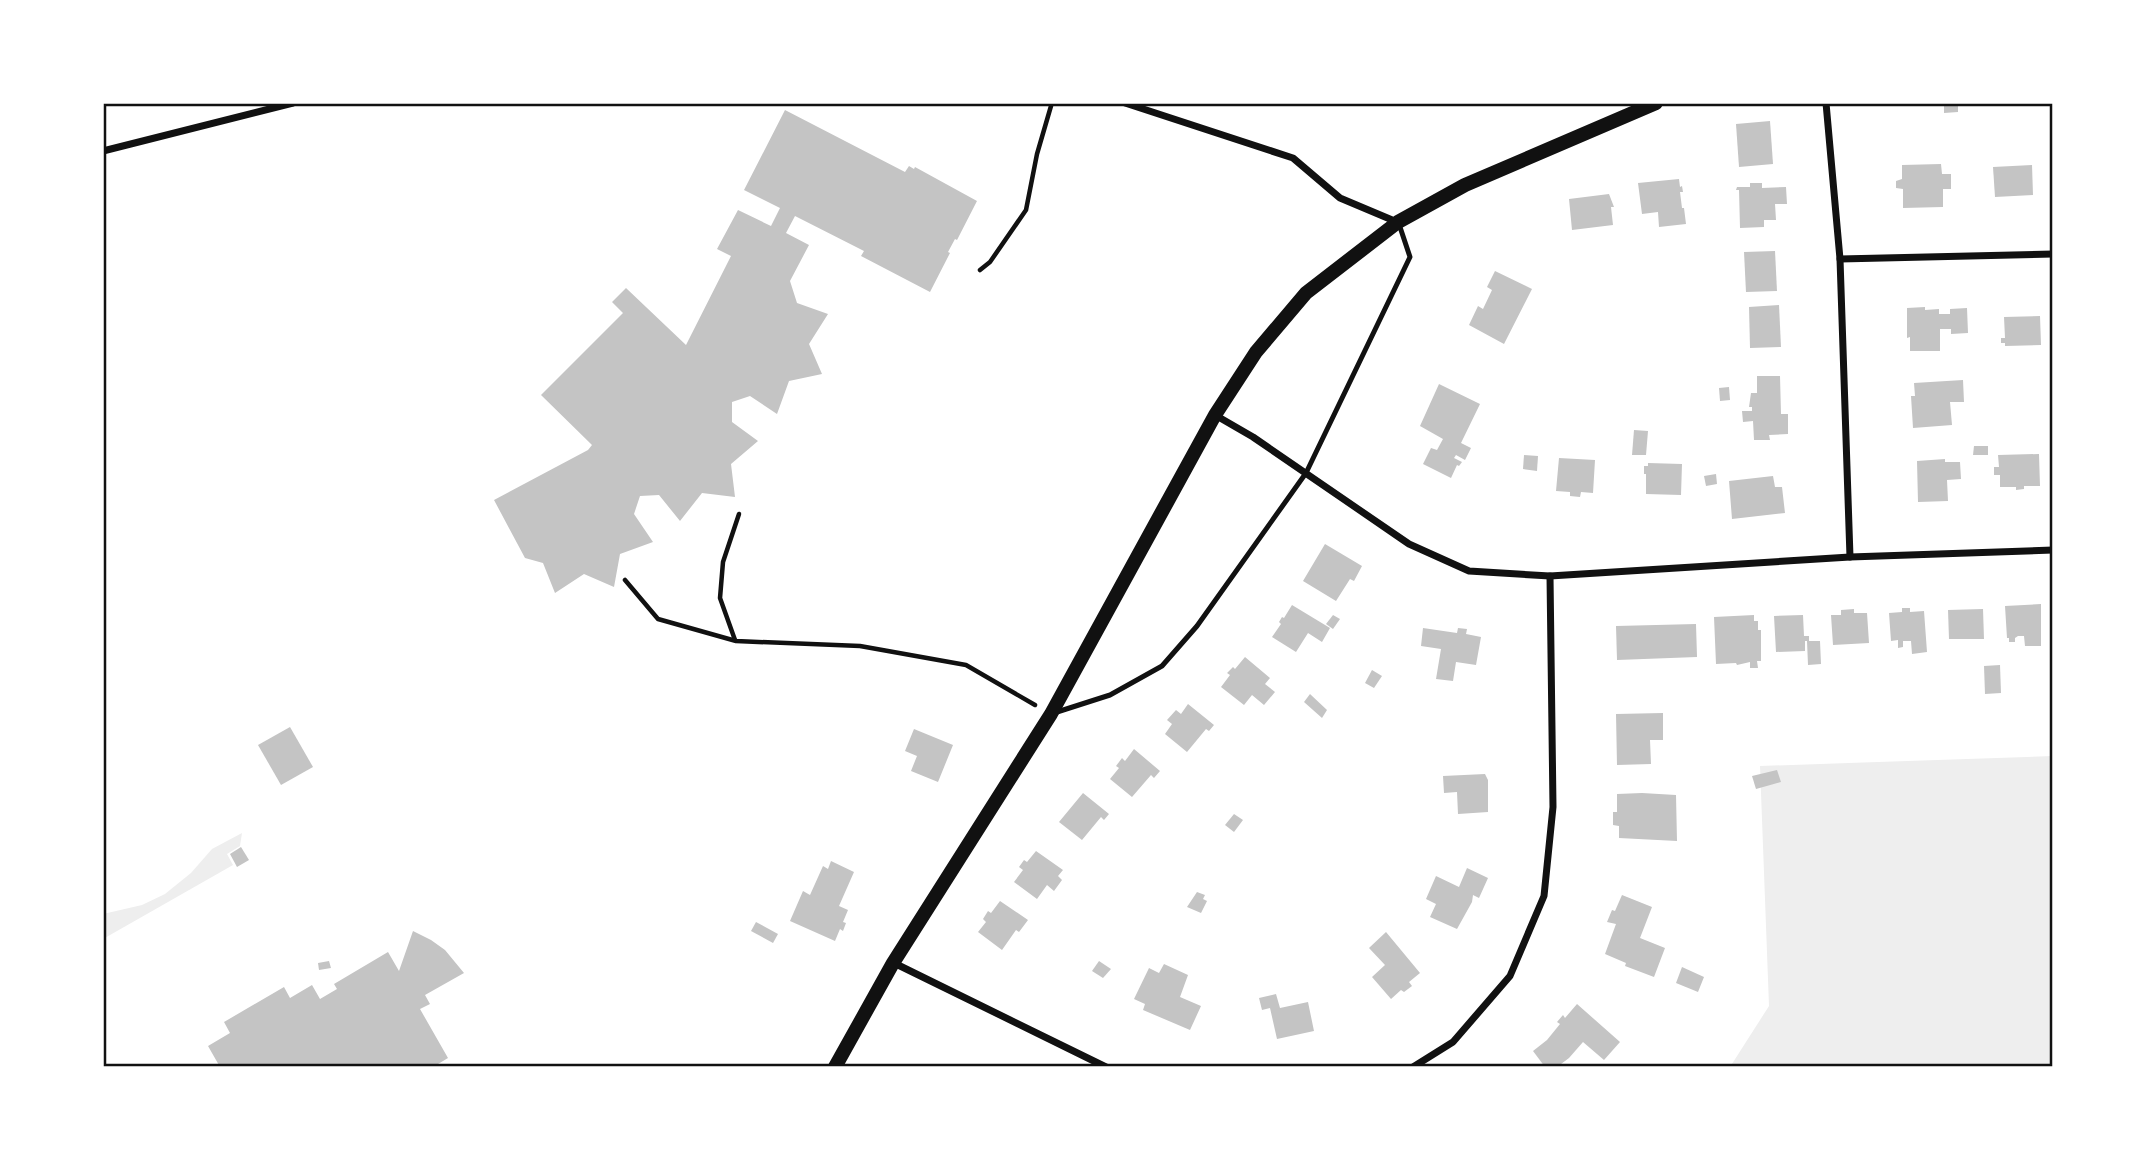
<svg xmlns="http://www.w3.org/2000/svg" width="2156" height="1170" font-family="'Space Grotesk',sans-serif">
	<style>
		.green { fill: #eee }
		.building { fill: #c4c4c4 }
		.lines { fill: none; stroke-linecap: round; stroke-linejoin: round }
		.path { stroke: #111; stroke-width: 4.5 }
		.service { stroke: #111; stroke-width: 5 }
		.minor { stroke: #111; stroke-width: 7 }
		.secondary { stroke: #111; stroke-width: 14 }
		.neatline { fill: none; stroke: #111; stroke-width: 2.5 }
	</style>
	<rect width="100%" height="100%" fill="#fff"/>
	<g class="green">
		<path d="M2053,756v311h-323l39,-61 -9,-240z"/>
		<path d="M242,833l-2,13 -13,8 6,11 -130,74v-25l39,-9 23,-11 26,-21 21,-24z"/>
	</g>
	<g class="building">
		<path d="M1944,103h14v9l-14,1z"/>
		<path d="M785,110l120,62 4,-6 5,3 1,-2 62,34 -20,39 -2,-1 -7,13 2,1 -20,39 -69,-36 3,-5 -69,-35 -9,17 23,12 -19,36 7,22 31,11 -19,30 13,30 -33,7 -12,33 -27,-18 -18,6v20l26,19 -27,23 4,33 -33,-4 -22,28 -21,-26 -19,1 -6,18 19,28 -33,12 -6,33 -30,-13 -29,19 -12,-30 -18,-5 -31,-58 94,-50 4,-5 -51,-50 82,-82 -11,-11 14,-14 60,57 45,-89 -14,-7 21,-39 33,16 9,-18 -36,-18z"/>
		<path d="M1770,121l3,43 -34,3 -3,-43z"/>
		<path d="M1941,164l1,10h9v15h-8v18l-40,1v-19l-7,-1v-7l6,-2v-14z"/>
		<path d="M2032,165l1,30 -38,2 -2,-30z"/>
		<path d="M1679,179l1,8 2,-1 1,6h-3l2,16h2l2,16 -27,3 -1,-15 -16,2 -4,-31z"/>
		<path d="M1750,183h12v5l24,-1 1,17h-12l1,16h-12v7l-24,1 -1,-38h-3l1,-3h13z"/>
		<path d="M1609,194l5,13h-3l2,18 -41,5 -3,-31z"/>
		<path d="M1775,251l2,40 -31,1 -2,-40z"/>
		<path d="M1495,271l37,18 -28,55 -35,-19 9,-19 5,3 9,-19 -5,-3z"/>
		<path d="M1779,305l2,42 -31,1 -1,-41z"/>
		<path d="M1925,307v3l14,-1v5h11v-5l17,-1 1,25 -17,1v-5h-11v22h-30v-14l-3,1v-30z"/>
		<path d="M2040,316l1,29 -36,1v-3h-4v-5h4l-1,-21z"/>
		<path d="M1757,376h23l1,38h7v20l-19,1 1,5h-16l-1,-19 -10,1 -1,-11h10v-4h-3l2,-14h6z"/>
		<path d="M1963,380l1,22h-14l2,23 -39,3 -2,-32h4l-1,-13z"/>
		<path d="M1439,384l41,20 -19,39 10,5 -6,12 -9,-5 -2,3 8,4 -3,4 -2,-1 -6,13 -28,-14 8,-16 6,2 6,-11 -23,-13z"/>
		<path d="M1729,387l1,13 -10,1 -1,-13z"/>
		<path d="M1634,430l14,1 -2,24h-14z"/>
		<path d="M1974,446h14v9h-15z"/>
		<path d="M2039,454l1,32h-16v3l-8,1v-3h-16v-12h-6v-8h5l-1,-12z"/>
		<path d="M1524,455l14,1 -1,15 -14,-2z"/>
		<path d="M1559,458l36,2 -2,33 -12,-1 -1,5 -10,-1v-4l-14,-1z"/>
		<path d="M1945,459v3h15l1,17 -14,1 1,21 -30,1 -1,-41z"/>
		<path d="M1648,463l34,1 -1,31 -35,-1v-20h-2v-8h4z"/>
		<path d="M1716,474l1,10 -11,2 -2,-10z"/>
		<path d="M1773,476l2,11h7l3,26 -53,6 -3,-38z"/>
		<path d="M1325,544l37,22 -8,15 -4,-2 -14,22 -33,-20z"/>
		<path d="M2041,604v42h-16l-1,-10h-6l-3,2v4h-6v-4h-2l-2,-32z"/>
		<path d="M1292,605l38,23 -8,14 -14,-9 -12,19 -24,-15 9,-13 -2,-2 3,-5 2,1z"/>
		<path d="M1902,608h8v4l14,-1 3,41 -15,2 -1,-13h-8v6l-5,1v-8l-7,1 -2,-28 13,-1z"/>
		<path d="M1854,609v4h13l2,30 -36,2 -2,-30h10v-5z"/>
		<path d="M1983,609l1,30h-35l-1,-29z"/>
		<path d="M1333,615l7,4 -7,10 -7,-5z"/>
		<path d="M1754,615v6h4v9h3v31h-4l1,7h-8v-6l-13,3 -1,-2 -20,1 -2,-47z"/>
		<path d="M1803,615l1,21h5v5h11l1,23 -13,1 -1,-24h-2v10l-29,1 -2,-36z"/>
		<path d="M1696,624l1,33 -80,3 -1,-34z"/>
		<path d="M1423,628l34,5 1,-5 9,1 -1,5 15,3 -5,28 -20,-3 -3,19 -17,-2 5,-30 -20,-3z"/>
		<path d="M1245,657l25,21 -5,6 10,8 -11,13 -12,-10 -8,10 -23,-18 9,-12 -3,-2 6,-6 2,2z"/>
		<path d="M2000,665l1,28 -16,1 -1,-28z"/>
		<path d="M1372,670l10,6 -8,12 -9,-5z"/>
		<path d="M1310,694l17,16 -5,8 -18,-16z"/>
		<path d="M1188,704l26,21 -5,6 -3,-2 -19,23 -22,-18 7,-10 -5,-4 9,-10 5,4z"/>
		<path d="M1663,713v27h-13l1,24 -34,1 -1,-51z"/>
		<path d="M290,727l23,40 -32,18 -23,-40z"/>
		<path d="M914,729l39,16 -15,37 -27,-11 6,-15 -12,-5z"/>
		<path d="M1134,749l26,22 -6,7 -3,-3 -19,22 -22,-18 9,-11 -3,-2 6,-8 3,3z"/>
		<path d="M1777,770l4,12 -25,7 -4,-13z"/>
		<path d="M1485,774l3,6v32l-30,2 -1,-22 -13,1 -1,-17z"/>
		<path d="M1083,793l26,21 -5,6 -3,-3 -19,23 -23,-18z"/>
		<path d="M1642,793l34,2 1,46 -58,-3v-12l-6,-1v-13h4v-18z"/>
		<path d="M1234,814l9,6 -9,12 -9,-7z"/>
		<path d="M241,847l8,13 -12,7 -7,-13z"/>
		<path d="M1036,851l27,19 -5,6 4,4 -8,11 -7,-6 -10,14 -23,-17 9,-12 -4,-3 5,-7 3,2z"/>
		<path d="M831,861l23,11 -15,34 9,4 -5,12 3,1 -3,8 -3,-2 -5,12 -45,-20 13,-30 7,4 13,-29 5,3z"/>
		<path d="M1467,868l21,10 -9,20 -6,-3 -1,7 -15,27 -27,-12 6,-13 -10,-5 10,-23 23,11z"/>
		<path d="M1197,892l8,3 -2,4 4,2 -6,12 -14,-6z"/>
		<path d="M1622,895l30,12 -12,31 25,10 -11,29 -29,-11 1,-3 -21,-9 11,-30 -9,-2 5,-12 3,1z"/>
		<path d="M1000,901l28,19 -9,12 -3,-2 -14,20 -24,-18 8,-10 -3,-3 5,-8 3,2z"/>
		<path d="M756,922l22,12 -5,9 -22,-12z"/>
		<path d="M413,931l18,9 14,10 19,23 -39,22 5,9 -10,5 28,49 -15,9h-213l-12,-21 22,-13 -6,-11 60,-35 6,11 22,-13 8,14 17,-10 -3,-5 54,-32 11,19z"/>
		<path d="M1386,932l34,41 -11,9 3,4 -8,6 -3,-2 -10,9 -19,-22 13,-12 -16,-17z"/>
		<path d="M329,961l2,7 -12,2 -1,-7z"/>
		<path d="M1099,961l12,8 -8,9 -11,-7z"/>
		<path d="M1164,964l24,11 -8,22 21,9 -11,24 -47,-20 2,-6 -11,-5 15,-31 10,5z"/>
		<path d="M1682,967l22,10 -6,15 -22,-9z"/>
		<path d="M1276,994l4,14 28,-6 6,29 -37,8 -7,-31 -8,2 -3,-12z"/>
		<path d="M1577,1004l43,38 -16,18 -21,-18 -14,16 -12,9h-12l-12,-16 14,-11 13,-16 -3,-2 6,-7 2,3z"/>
	</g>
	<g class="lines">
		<g class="path">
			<path d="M980,270l10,-8 36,-52 11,-56 14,-48"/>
			<path d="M625,580l33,39 78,22 124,5 106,19 69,40"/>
			<path d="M735,640l-15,-42 3,-36 16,-48"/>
		</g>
		<path class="service" d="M1057,712l53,-17 52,-29 35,-40 109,-153 104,-216 -11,-33"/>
		<g class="minor">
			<path d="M1125,103l168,55 47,40 57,24"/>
			<path d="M1826,103l14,156 10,298"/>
			<path d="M103,151l190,-48"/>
			<path d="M1840,259l213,-5"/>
			<path d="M1215,415l38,22 156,107 60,27 81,5 300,-19 203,-7"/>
			<path d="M894,963l212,104"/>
			<path d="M1413,1067l40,-25 57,-66 34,-80 9,-89 -3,-231"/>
		</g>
		<path class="secondary" d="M835,1067l58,-104 158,-249 164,-299 41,-63 50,-59 92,-71 67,-37 191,-82"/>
	</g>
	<rect width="2156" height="1170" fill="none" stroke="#ffffff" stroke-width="210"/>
	<rect x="105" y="105" width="1946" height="960" class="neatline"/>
</svg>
